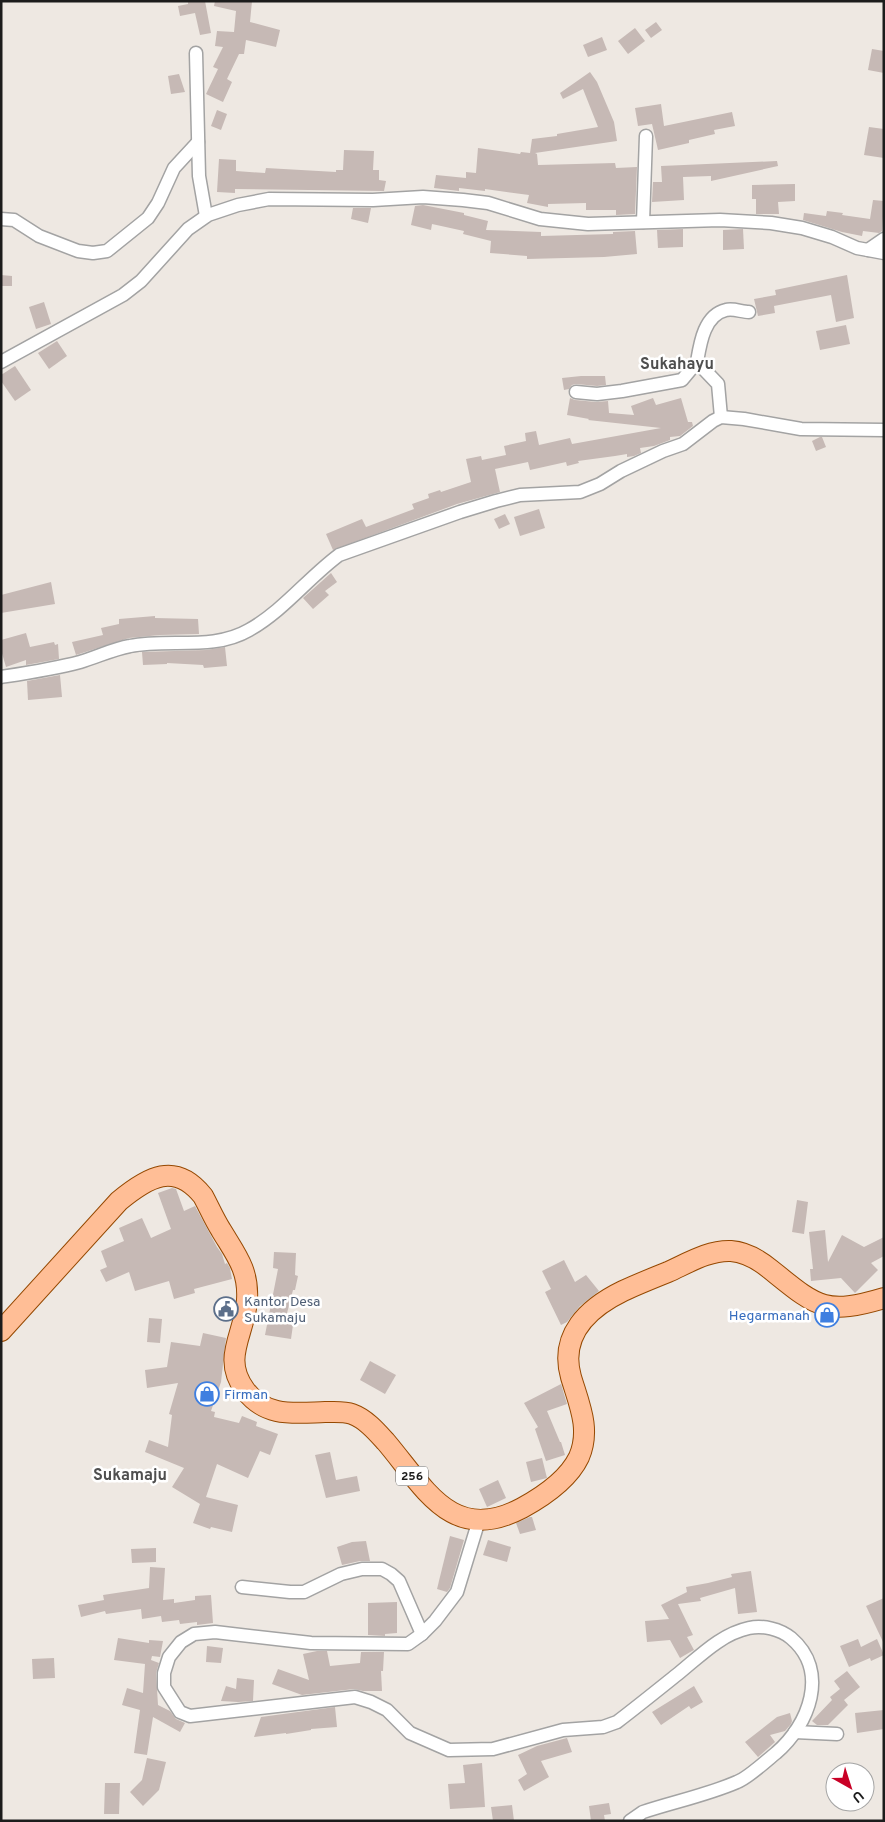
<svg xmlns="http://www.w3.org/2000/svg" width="885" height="1822" font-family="Overpass,sans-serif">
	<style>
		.building { fill: #c6b9b5 }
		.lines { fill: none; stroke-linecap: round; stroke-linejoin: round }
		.minor-casing { stroke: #a3a3a3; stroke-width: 15 }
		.primary-casing { stroke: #954800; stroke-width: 22 }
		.minor { stroke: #fff; stroke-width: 12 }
		.primary { stroke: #ffbe96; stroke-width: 20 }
		.labels { text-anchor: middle; stroke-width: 5; stroke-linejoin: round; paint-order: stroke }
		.shield { fill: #fff; stroke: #606060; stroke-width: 1 }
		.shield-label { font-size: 12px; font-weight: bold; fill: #1c1c1c }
		.service-label { font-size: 14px; fill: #4e5e75; stroke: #fff; text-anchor: start }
		.shop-label { font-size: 14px; fill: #366cbe; stroke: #fff; text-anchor: end }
		.quarter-label { font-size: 16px; font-weight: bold; fill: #4f4f4f; stroke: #fff }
	</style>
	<rect width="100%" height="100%" fill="#eee8e2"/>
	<g class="building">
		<path d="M188,1h17l6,32 -11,2 -5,-22 -15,3 -2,-10 10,-2z"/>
		<path d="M215,1h37l-2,21 30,8 -4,17 -30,-7 -2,14h-5l-12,25 5,3 -9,20 -17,-8 12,-25 -5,-2 10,-20 -8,-1 2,-15 17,1 2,-21 -22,-5z"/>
		<path d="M656,22l6,8 -11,8 -6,-8z"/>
		<path d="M635,28l10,13 -17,13 -10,-13z"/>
		<path d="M602,37l5,13 -19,7 -5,-12z"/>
		<path d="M872,49l12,2v22l-16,-3z"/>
		<path d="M590,72l7,10 17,40 3,19 -82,12 2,1 1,11 77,-2 1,5 21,-1 -2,47 -19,1v-5h-30v-7l-38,1v3l-21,-4 2,-8 -44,-6v2l-26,-3v3l-25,-3 2,-13 30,3v-6l10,1 2,-25 42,6 1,-2 9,1 2,-14 25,-3v-2l41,-7 -15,-38 -20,10 -3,-6z"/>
		<path d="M179,74l6,18 -14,2 -3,-18z"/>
		<path d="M661,104l3,22 68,-14 3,14 -21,4 1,4 -26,6v3l-31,7 -6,-26 -14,2 -3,-18z"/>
		<path d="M217,110l10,4 -6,16 -10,-4z"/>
		<path d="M869,127l15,2v29l-20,-3z"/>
		<path d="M344,150l30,1 -1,19h6v10l7,1 -2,10 -149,-2v4l-18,-1 2,-33 17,1v11l29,2 1,-5 70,4v-2h7z"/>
		<path d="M777,161l1,5 -67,15v-5l-28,1 1,23 -32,2 1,-20h9l-1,-16z"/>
		<path d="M795,184v17l-17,1 1,12h-23v-15h-4v-14z"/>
		<path d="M873,200l11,1 -2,30 -3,2 -16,-2 -1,5 -20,-4 -39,-12 1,-7 22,3 1,-5 16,2 -1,2 28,4z"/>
		<path d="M423,205l41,8v2l24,6 -2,9 55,2v4l72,-2v-2l22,-1 2,23 -33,3 -77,2v-3l-37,-3 1,-12 -28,-7 1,-3 -32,-7 -1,6 -20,-5 4,-19z"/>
		<path d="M353,208h18l-3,15 -17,-4z"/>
		<path d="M683,229v18l-25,1 -1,-18z"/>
		<path d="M743,229l1,20 -21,1v-20z"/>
		<path d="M1,275l11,1v10h-11z"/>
		<path d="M847,275l7,43 -18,4 -5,-27 -57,11 1,7 -17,3 -4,-17 22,-4 -1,-5z"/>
		<path d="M44,302l7,22 -15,5 -7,-22z"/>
		<path d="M846,325l4,19 -30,6 -4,-19z"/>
		<path d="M57,341l10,15 -18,13 -11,-16z"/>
		<path d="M15,366l16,24 -16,11 -14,-20v-6z"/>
		<path d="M581,376h24l1,9 -9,1 -21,-2 -4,1 -3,4 -5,1 -2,-12z"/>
		<path d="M570,398l5,2 21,2 12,-1 1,12 25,2 -3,-9 22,-8 3,7 25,-7 7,24h4l1,4 -13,10 -10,1v3l-16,6 -14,2 1,5 -7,3 -7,1v-3l-12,2 -37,5 1,2 -12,3 -1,-4 -36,8 -2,-8 -33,7 5,23 -43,12 -124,46 -7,-16 36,-15 4,8 48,-18 -2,-5 17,-6 -1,-4 12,-4 1,2 30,-10 -5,-23 15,-3 1,4 24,-5 -2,-9 22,-5 -1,-8 11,-2 3,14 31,-7 2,6 89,-16 -73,-8 1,-1 -22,-4z"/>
		<path d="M820,437h2l4,10 -10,4 -4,-10z"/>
		<path d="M539,509l6,19 -25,8 -6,-19z"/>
		<path d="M505,514l5,10 -11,5 -5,-10z"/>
		<path d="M331,573l6,9 -12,9 4,4 -16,14 -10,-11z"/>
		<path d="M51,582l4,22 -54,9v-18z"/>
		<path d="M155,616v2l43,1 1,15 -39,1 -31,3 -53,17 -4,-13 31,-7 -2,-7 18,-4v-5z"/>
		<path d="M26,633l4,14 24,-5 1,3 3,-1 1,15 -33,6v-5l-20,7 -5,-17v-10z"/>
		<path d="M225,647l2,19 -23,2 -1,-3 -36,-2v1l-24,1 -1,-13 64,-2z"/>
		<path d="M60,675l2,22 -34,3 -1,-19z"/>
		<path d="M172,1188l4,1 8,22 11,-5 22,41 5,7 3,10 2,-1 3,5 2,11 -38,10 1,4 -21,6 -5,-18 -34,10 -6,-19 -23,10 -6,-12 7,-3 -6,-16 23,-10 -5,-13 23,-10 9,20 20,-9 -13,-36z"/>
		<path d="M797,1200l11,2 -4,32 -12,-2z"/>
		<path d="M825,1230l3,32 14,-27 22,12 20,-10v19l-13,7 7,7 -23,23 -14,-15 -30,3 -1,-12h3l-4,-37z"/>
		<path d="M274,1252l22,1 -1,22 3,1 -3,14h-2l-7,27 8,1 -3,21 -26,-4 13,-66 -5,-1z"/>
		<path d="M564,1260l11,22 11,-7 13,16 -19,15 -13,16 -6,3 -16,-33 6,-3 -9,-18z"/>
		<path d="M149,1318l13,1 -2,24 -13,-1z"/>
		<path d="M203,1333l23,5 -5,44 -10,29 4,1 -1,5 25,6 3,-7 15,6 -1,4 22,8 -8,21 -10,-4 -12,27 -31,-14 -11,33 32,8 -6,27 -21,-5 -1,2 -17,-6 7,-19 -28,-17 12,-19 -39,-16 4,-12 19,7 4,-32 -3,-1 9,-31 -31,5 -2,-18 22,-3 4,-25 29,4z"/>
		<path d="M370,1361l26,14 -11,19 -25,-14z"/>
		<path d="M561,1384l6,20 -20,7 13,31h1l4,13 -19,6 -11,-32 3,-2 -14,-24z"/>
		<path d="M330,1452l6,28 21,-4 3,15 -34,7 -11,-43z"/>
		<path d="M542,1458l5,20 -16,4 -5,-20z"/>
		<path d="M498,1480l8,18 -19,9 -8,-18z"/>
		<path d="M530,1517h2l4,13 -16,4 -4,-11z"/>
		<path d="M450,1536l14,4 -14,48 -3,4 -10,-3z"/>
		<path d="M488,1540l23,7 -4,15 -24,-7z"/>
		<path d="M366,1541l4,20h-10l-18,4 -5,-18 15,-5z"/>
		<path d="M156,1548v14l-24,1 -1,-14z"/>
		<path d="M150,1567l15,1 -2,32 11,-1v4l21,-3v-4l16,-1 2,28 -16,2v-3l-17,2 -1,-4 -17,2 -1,-6 -19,3 -1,-10 -35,5 -1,-3 -24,6 -3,-12 26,-5 -1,-5 46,-7z"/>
		<path d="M751,1571l6,41 -19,2 -3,-26 -35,10 1,3 -23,3 15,31 -6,2 7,13 -2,1 -12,7 -10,-18 -23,2 -2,-21 24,-2 -8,-14 26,-13 -1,-5 22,-4 24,-6 -1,-3z"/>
		<path d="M884,1598v46l-18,-38z"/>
		<path d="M397,1602v31l-12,1v2l-17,-1v-32z"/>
		<path d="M118,1638l31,5v-3l14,1 -3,16 -8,-1 -1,4 8,3 -3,10 2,32 12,6 6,8 9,4 -5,9 -27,-15 -6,38 -13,-2 6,-43 -18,-5 5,-17 16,5 2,-29 -31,-4z"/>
		<path d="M858,1639l3,8 16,-8 7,16 -13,6 -1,-3 -21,9 -9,-21z"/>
		<path d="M207,1646l16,2 -2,15 -15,-1z"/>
		<path d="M317,1651h10l3,15 30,-3 1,-11h23l-1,19h-2l1,20h-19l-9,-2 -52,6 -30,-11 6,-15 31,11 -6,-26z"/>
		<path d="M54,1658l1,20 -22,1 -1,-20z"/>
		<path d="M847,1671l13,16 -16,13 4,5 -20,20h-11l-5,-4 20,-21 -2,-3 10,-8 -6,-8z"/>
		<path d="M237,1678l17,2 -1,21 -15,1 -17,-1 5,-15 10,3z"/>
		<path d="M694,1686l9,16 -12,7 -2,-3 -28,19 -9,-13z"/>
		<path d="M335,1707l2,20 -26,2v1l-25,4v-1l-32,4 7,-20z"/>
		<path d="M884,1710v19l-27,4 -2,-20z"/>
		<path d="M790,1713l2,8 -1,3 -6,7 -15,4 5,7 -17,15 -13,-15 32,-25z"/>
		<path d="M567,1738l5,14 -31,9 8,16 -25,14 -6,-11 9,-6 -9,-19 19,-9z"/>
		<path d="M147,1758l19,4 -7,28 -16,16 -13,-14 12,-12z"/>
		<path d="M482,1763l3,44 -35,2 -2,-25 17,-1 -2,-18z"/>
		<path d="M105,1783h15l-1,31h-15z"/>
		<path d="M609,1803l2,11 -7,1 1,6h-14l-2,-15z"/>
		<path d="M512,1805l2,16h-21l-2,-14z"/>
	</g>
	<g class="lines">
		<g class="minor-casing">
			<g id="minor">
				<path d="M196,53l3,123 7,40"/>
				<path d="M1,219l13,1 25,16 39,15 15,2 14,-2 41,-33 10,-15 16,-35 24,-26"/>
				<path d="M643,222l3,-86"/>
				<path d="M868,250l16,-11"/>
				<path d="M1,362l122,-67 18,-14 47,-52 20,-14 30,-10 31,-6 104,1 50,-3 40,3 25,3 52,16 48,5 132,-4 51,3 31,5 30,9 25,11 27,5"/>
				<path d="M576,392l21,2 25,-3 60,-11 15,-18"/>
				<path d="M721,417l-3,-33 -21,-22c3,-18 7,-47 29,-52 7,-2 16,2 23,2"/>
				<path d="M1,677c26,-4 53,-8 79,-15 17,-5 33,-13 50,-16 39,-8 83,5 119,-16 34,-19 59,-52 90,-75l121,-43 36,-11 24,-6 60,-3 20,-8 21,-13 42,-20 20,-7 30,-23 8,-4 23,2 57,10 83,1"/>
				<path d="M479,1520l-22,72 -22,29 -13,13 -14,10 -97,-1 -96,-11 -21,2 -13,8 -12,15 -5,16v14l16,25 10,4 165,-19 16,5 16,8 23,23 39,17 44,-1 70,-19 40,-3 14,-5c21,-16 42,-33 62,-49 21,-17 42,-39 70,-45 14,-3 31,1 42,10 39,33 18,87 -15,115 -10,8 -28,25 -39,29 -30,13 -64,20 -94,30l-13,9"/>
				<path d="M242,1587l48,5h14l37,-18 21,-5h20l9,5 8,7 23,53"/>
				<path d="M795,1732l42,2"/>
			</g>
		</g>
		<g class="primary-casing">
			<path id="primary" d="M1,1331l118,-130c29,-24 56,-40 84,-5 6,11 11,23 18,34 15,25 28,40 26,70 -2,34 -26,58 -2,90 21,28 49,23 80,22 9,0 19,-1 27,2 14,5 25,18 34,28 39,46 66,103 136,66 22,-12 46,-28 57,-51 12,-28 0,-53 -8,-80 -12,-42 17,-69 52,-86 15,-7 30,-13 45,-19 20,-9 41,-22 63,-21 14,1 28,9 39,18 46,37 54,47 114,29"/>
		</g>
		<use href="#minor" class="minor"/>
		<use href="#primary" class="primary"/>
	</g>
	<defs>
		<g id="civic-ring" transform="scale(1.25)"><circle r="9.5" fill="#fff" stroke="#5c6f8a" stroke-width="1.5"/><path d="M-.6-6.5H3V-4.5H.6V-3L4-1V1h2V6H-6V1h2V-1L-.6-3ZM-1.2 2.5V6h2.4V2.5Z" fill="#5c6f8a"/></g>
		<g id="shop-ring" transform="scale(1.25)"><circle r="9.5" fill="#fff" stroke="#3f7fe0" stroke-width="1.5"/><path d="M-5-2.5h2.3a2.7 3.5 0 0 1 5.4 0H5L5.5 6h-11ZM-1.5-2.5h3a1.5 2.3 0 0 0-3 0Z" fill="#3f7fe0"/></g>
	</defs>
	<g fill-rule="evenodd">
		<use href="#civic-ring" x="226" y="1309"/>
		<use href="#shop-ring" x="827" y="1315"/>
		<use href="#shop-ring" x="207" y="1394"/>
	</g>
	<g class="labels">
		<rect class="shield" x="396" y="1466.5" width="32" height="19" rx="4"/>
		<g class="shield-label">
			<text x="412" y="1480">256</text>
		</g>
		<g class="service-label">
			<text x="244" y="1306">Kantor Desa<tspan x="244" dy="16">Sukamaju</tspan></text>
		</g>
		<g class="shop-label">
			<text x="810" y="1320">Hegarmanah</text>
			<text x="224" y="1399" text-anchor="start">Firman</text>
		</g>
		<g class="quarter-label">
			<text x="677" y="369">Sukahayu</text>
			<text x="130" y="1480">Sukamaju</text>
		</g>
	</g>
	<rect width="885" height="1822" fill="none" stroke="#1c1c1c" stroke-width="5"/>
	<g transform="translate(850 1787) rotate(141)"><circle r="24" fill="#ffffff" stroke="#a4a4a4"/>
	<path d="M0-4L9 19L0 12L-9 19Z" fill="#c90026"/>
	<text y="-8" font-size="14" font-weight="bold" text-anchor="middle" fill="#1c1c1c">U</text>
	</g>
</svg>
